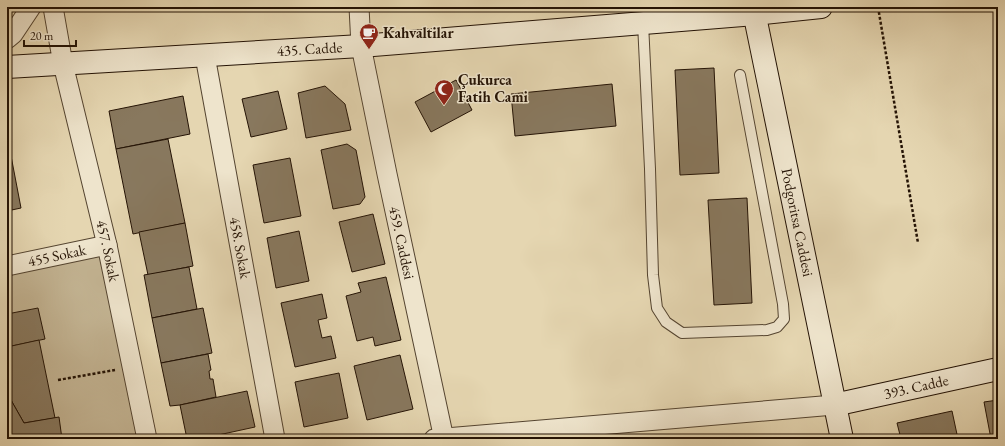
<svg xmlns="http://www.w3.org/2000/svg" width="1005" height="446" font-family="'EB Garamond',serif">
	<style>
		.green { fill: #c4b594; stroke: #74644c }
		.building { fill: #88785e; stroke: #241305 }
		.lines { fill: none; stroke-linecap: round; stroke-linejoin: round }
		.lane-casing { stroke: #544430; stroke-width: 12 }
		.street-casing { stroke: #544430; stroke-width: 21 }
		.secondary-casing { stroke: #241305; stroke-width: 24 }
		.path { stroke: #241305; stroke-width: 2.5; stroke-dasharray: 3 2; stroke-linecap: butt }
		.lane { stroke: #eee4cc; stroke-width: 10 }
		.street { stroke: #eee4cc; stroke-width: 19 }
		.secondary { stroke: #eee4cc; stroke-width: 22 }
		.labels { text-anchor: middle; stroke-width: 3; stroke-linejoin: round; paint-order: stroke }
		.poi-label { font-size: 15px; font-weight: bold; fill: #241305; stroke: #eee4cc; text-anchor: start }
		.street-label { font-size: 15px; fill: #241305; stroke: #eee4cc }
	</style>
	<rect width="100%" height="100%" fill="#e5d6b1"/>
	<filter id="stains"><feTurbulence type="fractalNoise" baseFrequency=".005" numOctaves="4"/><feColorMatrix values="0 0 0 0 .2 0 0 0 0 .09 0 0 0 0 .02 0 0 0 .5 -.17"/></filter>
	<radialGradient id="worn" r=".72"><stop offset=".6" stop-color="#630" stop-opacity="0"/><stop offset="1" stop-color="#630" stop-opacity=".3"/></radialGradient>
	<path class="green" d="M107,245l40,194h-140v-173z"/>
	<g class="building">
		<path d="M714,68l5,105 -39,2 -5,-105z"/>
		<path d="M456,80l16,30 -41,22 -16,-30z"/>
		<path d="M612,84l4,42 -101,10 -4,-42z"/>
		<path d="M325,86l20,18 6,26 -45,8 -8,-45z"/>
		<path d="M278,91l9,38 -36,8 -9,-38z"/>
		<path d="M183,96l7,38 -74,15 -7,-38z"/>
		<path d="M7,135l14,73 -14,3z"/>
		<path d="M168,139l17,84 -52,11 -17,-85z"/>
		<path d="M347,144l9,6 9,47 -5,7 -27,5 -12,-59z"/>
		<path d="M290,158l11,58 -37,7 -11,-58z"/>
		<path d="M747,198l5,105 -38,2 -6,-105z"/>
		<path d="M373,214l12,50 -33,8 -13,-50z"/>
		<path d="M185,223l8,43 -45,9 -9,-43z"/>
		<path d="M299,231l10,50 -33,7 -9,-50z"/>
		<path d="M189,267l8,42 -45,9 -8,-43z"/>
		<path d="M386,277l15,63 -26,6 -2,-9 -16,4 -11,-45 15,-4 -3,-9z"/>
		<path d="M322,294l5,24 -9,2 4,18 9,-2 5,22 -41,9 -14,-64z"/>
		<path d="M38,308l7,31 -38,8v-33z"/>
		<path d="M203,308l9,45 -51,10 -9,-45z"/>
		<path d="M39,340l16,78 -31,5 -17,-30v-46z"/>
		<path d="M208,354l3,16 -2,1 1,8h3l3,18 -36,8 -10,1 -9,-43z"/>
		<path d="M400,355l13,54 -46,11 -13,-54z"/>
		<path d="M339,373l9,45 -44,9 -9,-45z"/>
		<path d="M247,391l8,36 -55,12h-13l-7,-34z"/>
		<path d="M7,393l17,30 35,-6 3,22h-55z"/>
		<path d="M998,400v39h-7l-7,-37z"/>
		<path d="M952,411l6,28h-57l-4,-16z"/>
	</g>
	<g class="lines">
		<g class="lane-casing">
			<path id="lane" d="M643,23l7,146 3,106 4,33 9,14 16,11 85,-3 10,-3 7,-8 -1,-15 -43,-229"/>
		</g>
		<g class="street-casing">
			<g id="street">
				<path id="s1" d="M53,7l10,57 44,181 40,194"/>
				<path id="s2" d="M359,7l2,39 26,128 57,265"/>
				<path d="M7,39l6,-5 18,-27"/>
				<path id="s3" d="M205,56l70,383"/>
				<path id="s4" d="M7,266l100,-21"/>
				<path d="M434,439l400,-34"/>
			</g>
		</g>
		<g class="secondary-casing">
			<g id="secondary">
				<path id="s5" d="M753,7l89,432"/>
				<path id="s6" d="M7,67l354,-21 394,-32 66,-7"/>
				<path id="s7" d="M834,405l164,-36"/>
			</g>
		</g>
		<g class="path">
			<path d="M878,7l40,236"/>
			<path d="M58,380l57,-10"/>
		</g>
		<use href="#lane" class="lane"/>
		<use href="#street" class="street"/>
		<use href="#secondary" class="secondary"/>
	</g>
	<defs>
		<g id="cafe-pin" transform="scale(1)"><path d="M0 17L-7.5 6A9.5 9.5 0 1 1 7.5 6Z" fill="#8f2418" stroke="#eee4cc"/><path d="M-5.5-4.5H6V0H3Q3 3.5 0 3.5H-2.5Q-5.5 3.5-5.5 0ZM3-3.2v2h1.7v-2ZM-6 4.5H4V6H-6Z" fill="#fff"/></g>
		<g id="mosque-pin" transform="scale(1)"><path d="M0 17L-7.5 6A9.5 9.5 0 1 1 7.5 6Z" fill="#8f2418" stroke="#eee4cc"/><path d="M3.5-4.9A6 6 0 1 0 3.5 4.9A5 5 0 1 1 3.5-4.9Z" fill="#fff"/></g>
	</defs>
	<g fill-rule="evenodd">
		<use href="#cafe-pin" x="369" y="33"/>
		<use href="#mosque-pin" x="444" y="89"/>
	</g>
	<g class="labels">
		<g class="poi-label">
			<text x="383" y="38">Kahvaltilar</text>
			<text x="458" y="85">Çukurca<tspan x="458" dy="17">Fatih Cami</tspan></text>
		</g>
		<g class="street-label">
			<text dy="5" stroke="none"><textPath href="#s6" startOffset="303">435. Cadde</textPath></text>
			<text dy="5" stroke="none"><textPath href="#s5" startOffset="220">Podgoritsa Caddesi</textPath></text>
			<text dy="5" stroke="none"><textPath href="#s2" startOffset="240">459. Caddesi</textPath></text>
			<text dy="5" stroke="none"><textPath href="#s3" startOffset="195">458. Sokak</textPath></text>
			<text dy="5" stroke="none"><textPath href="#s1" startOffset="250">457. Sokak</textPath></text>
			<text dy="5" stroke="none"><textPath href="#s4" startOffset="51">455 Sokak</textPath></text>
			<text dy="5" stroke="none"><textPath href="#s7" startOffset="84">393. Cadde</textPath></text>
		</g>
	</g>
	<rect width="1005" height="446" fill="none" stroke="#e5d6b1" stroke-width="24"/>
	<rect x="8" y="8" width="989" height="430" fill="none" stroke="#241305" stroke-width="2"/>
	<rect x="12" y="12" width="981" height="422" fill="none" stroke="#241305"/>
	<path d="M24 40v6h52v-6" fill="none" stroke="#241305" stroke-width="2"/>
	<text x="30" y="40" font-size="12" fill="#241305" stroke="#eee4cc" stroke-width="3" paint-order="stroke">20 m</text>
	<rect width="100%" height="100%" filter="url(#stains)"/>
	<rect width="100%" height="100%" fill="url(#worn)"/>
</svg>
